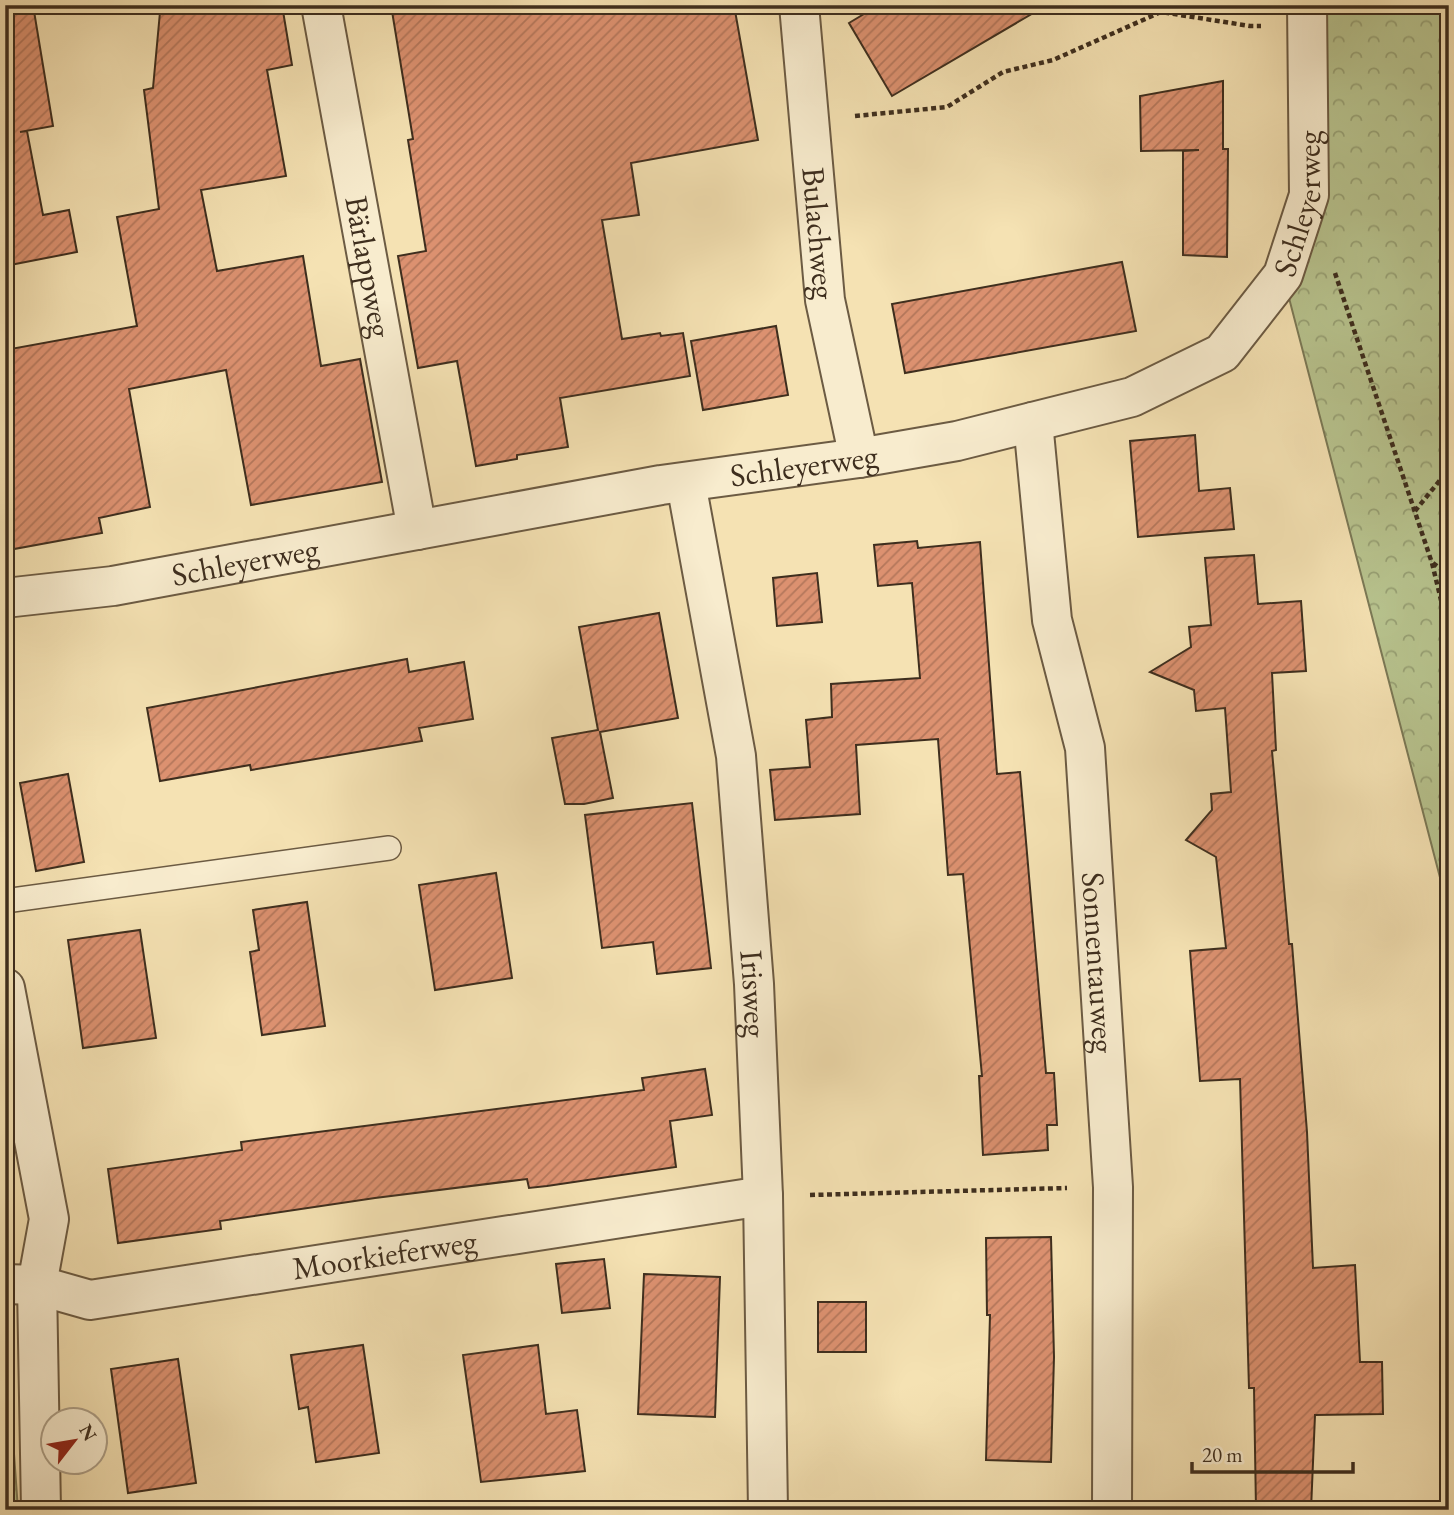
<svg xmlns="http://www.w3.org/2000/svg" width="1454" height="1515" font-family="'EB Garamond',serif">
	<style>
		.forest { fill: url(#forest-crowns); stroke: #7b7956; stroke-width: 2 }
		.garden { fill: url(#garden-furrows); stroke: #7b7956; stroke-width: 2 }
		.building { fill: url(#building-hatch); stroke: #3e2e1e; stroke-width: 2 }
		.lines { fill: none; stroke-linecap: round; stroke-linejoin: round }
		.service-casing { stroke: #6c5b43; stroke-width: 26 }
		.minor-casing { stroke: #6c5b43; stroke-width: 42 }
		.path { stroke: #3e2e1e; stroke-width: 4.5; stroke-dasharray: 5 3.5; stroke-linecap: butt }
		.service { stroke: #f8ecce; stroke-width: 23 }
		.minor { stroke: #f8ecce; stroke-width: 38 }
		.labels { text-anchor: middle; stroke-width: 7; stroke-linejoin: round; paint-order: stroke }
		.street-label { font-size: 32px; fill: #3e2e1e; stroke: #f8ecce }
	</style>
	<defs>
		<pattern id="forest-crowns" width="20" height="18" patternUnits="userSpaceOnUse" patternTransform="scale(1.75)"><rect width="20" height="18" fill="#b8c48f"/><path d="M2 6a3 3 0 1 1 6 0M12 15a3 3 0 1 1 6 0" fill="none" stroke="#97a074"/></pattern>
		<pattern id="garden-furrows" width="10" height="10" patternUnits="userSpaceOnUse" patternTransform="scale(1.75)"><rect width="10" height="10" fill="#b8c48f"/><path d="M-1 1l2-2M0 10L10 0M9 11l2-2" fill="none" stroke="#97a074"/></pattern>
		<pattern id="building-hatch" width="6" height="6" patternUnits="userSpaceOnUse" patternTransform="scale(1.75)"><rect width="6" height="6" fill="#dc9170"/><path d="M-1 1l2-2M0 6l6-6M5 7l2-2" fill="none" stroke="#b4775b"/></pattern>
	</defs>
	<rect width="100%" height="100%" fill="#f5e2b3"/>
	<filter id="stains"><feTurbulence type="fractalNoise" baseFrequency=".00286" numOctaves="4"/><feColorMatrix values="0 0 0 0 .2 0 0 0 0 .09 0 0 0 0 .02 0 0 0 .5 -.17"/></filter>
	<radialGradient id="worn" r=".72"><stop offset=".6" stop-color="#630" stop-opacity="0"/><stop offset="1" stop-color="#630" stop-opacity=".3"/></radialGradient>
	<path class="forest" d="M1307,5h142v907l-166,-637z"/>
	<path class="garden" d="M5,1327l13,183h-13z"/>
	<g class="building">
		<path d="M5,5h28l20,121 -33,6 7,-1 16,84 26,-5 8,42 -72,14z"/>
		<path d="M165,5h117l10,60 -25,5 19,106 -85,14 16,81 86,-15 18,110 39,-7 22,123 -131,23 -25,-135 -97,19 21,118 -51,11 3,15 -88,16 -9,-45v-154l132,-24 -20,-109 42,-8 -15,-119 9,-2 7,-76 6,-1z"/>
		<path d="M391,5h343l24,135 -127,23 8,52 -37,5 20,119 38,-6 1,3 22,-3 7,43 -130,22 8,49 -51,8v4l-41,7 -19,-105 -39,7 -20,-112 28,-5 -18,-111 5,-1z"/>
		<path d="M879,5h168l-155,91 -43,-73z"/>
		<path d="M1223,81v68h5l-1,108 -44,-2v-104l16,-1 -58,1 -1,-55z"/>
		<path d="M1122,262l14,69 -231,42 -13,-69z"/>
		<path d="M776,326l12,69 -85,15 -12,-69z"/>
		<path d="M1195,435l4,56 31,-3 4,41 -96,8 -8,-96z"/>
		<path d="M917,541l1,7 62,-6 17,232 23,-2 26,301h8l3,52h-10l1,25 -65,5 -4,-79h3l-19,-202 -15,1 -10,-136 -82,6 4,69 -85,6 -5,-50 40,-3 -4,-47 26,-3 -1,-33 89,-6 -8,-95 -34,3 -4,-41z"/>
		<path d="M1254,555l4,49 43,-3 5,70 -34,2 4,77 -4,1 17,193h3l15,188 6,136 42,-3 5,97h22l1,52 -68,1 -4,95h-55l-2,-122h-5l-9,-309 -40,2 -10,-130 36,-3 -10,-91 -30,-17 26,-30 -1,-16 20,-2 -6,-84 -29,3 -2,-21 -44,-18 41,-25 -2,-20 22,-2 -6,-67z"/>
		<path d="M817,573l5,49 -45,4 -4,-48z"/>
		<path d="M659,613l19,105 -78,14 13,66 -29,6h-19l-13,-66 46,-8 -19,-103z"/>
		<path d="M407,659l2,13 55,-10 9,57 -54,9 3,13 -171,29 -1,-5 -90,16 -13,-73z"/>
		<path d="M68,774l16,88 -48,9 -16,-88z"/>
		<path d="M692,803l19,165 -54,6 -4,-32 -51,6 -17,-133z"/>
		<path d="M496,873l16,105 -77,12 -16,-105z"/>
		<path d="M307,902l18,124 -63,9 -12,-83 9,-2 -6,-40z"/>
		<path d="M140,930l16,108 -73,10 -15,-108z"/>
		<path d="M705,1069l7,46 -42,6 6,46 -129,19 -18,2 -2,-9 -152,19 -155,23 1,8 -103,14 -10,-74 134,-19 -1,-8 403,-52 -2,-12z"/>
		<path d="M1051,1237l3,120 -3,105 -65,-2 4,-145h-3l-1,-77z"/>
		<path d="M604,1259l6,49 -48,5 -6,-49z"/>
		<path d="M644,1274l76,3 -5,140 -77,-3z"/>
		<rect x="818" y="1302" width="48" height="50"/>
		<path d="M363,1345l16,108 -63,9 -8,-55 -9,2 -8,-54z"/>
		<path d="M538,1345l8,69 31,-4 8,61 -104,11 -18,-127z"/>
		<path d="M178,1359l18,124 -68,10 -17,-124z"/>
	</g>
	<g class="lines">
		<g class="service-casing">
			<path id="service" d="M5,901l384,-53"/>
		</g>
		<g class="minor-casing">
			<g id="minor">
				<path id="s1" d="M321,5l96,525"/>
				<path id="s2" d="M799,5l26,295 34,158"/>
				<path id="s3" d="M1033,422l19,198 33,128 28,439 -1,323"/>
				<path id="s4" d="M686,483l50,273 18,228 9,212 5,314"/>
				<path id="s5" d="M5,598l108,-12 548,-101 198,-27 98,-17 175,-44 90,-44 61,-78 26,-80 -2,-190"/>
				<path d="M5,988l44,231 -12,66 4,225"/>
				<path id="s6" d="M5,1284l32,1 53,15 673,-104"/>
			</g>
		</g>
		<g class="path">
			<path d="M855,116l92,-9 56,-35 50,-12 108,-48 89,14h11"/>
			<path d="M1335,273l97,290 17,70"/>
			<path d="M1415,511l34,-42"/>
			<path d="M1433,563l16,12"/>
			<path d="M810,1195l257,-7"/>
		</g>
		<use href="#service" class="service"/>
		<use href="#minor" class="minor"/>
	</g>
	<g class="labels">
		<g class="street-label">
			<text dy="11" stroke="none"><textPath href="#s5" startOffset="1419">Schleyerweg</textPath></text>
			<text dy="11" stroke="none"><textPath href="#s2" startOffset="229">Bulachweg</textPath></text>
			<text dy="11" stroke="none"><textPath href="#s1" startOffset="266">Bärlappweg</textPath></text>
			<text dy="11" stroke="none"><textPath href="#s5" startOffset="810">Schleyerweg</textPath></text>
			<text dy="11" stroke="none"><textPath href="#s5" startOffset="243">Schleyerweg</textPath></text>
			<text dy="11" stroke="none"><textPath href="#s3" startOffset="546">Sonnentauweg</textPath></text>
			<text dy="11" stroke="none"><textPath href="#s4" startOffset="516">Irisweg</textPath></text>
			<text dy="11" stroke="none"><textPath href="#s6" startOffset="385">Moorkieferweg</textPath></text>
		</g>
	</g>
	<rect width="1454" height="1515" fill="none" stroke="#f5e2b3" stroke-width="28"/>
	<rect x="7" y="7" width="1440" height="1501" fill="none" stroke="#3e2e1e" stroke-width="3.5"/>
	<rect x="14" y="14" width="1426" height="1487" fill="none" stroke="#3e2e1e" stroke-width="2"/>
	<g transform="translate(74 1441) rotate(59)"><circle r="33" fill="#f8ecce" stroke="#aea088" stroke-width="2"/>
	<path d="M0-5L12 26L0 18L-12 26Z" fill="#8f2418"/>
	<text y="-10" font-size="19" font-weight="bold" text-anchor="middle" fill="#3e2e1e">N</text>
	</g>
	<path d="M1192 1462v10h161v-10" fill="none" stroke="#3e2e1e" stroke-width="3.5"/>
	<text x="1202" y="1462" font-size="21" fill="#3e2e1e" stroke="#f8ecce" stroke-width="5" paint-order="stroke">20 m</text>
	<rect width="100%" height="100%" filter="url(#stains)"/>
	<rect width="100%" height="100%" fill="url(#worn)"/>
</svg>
